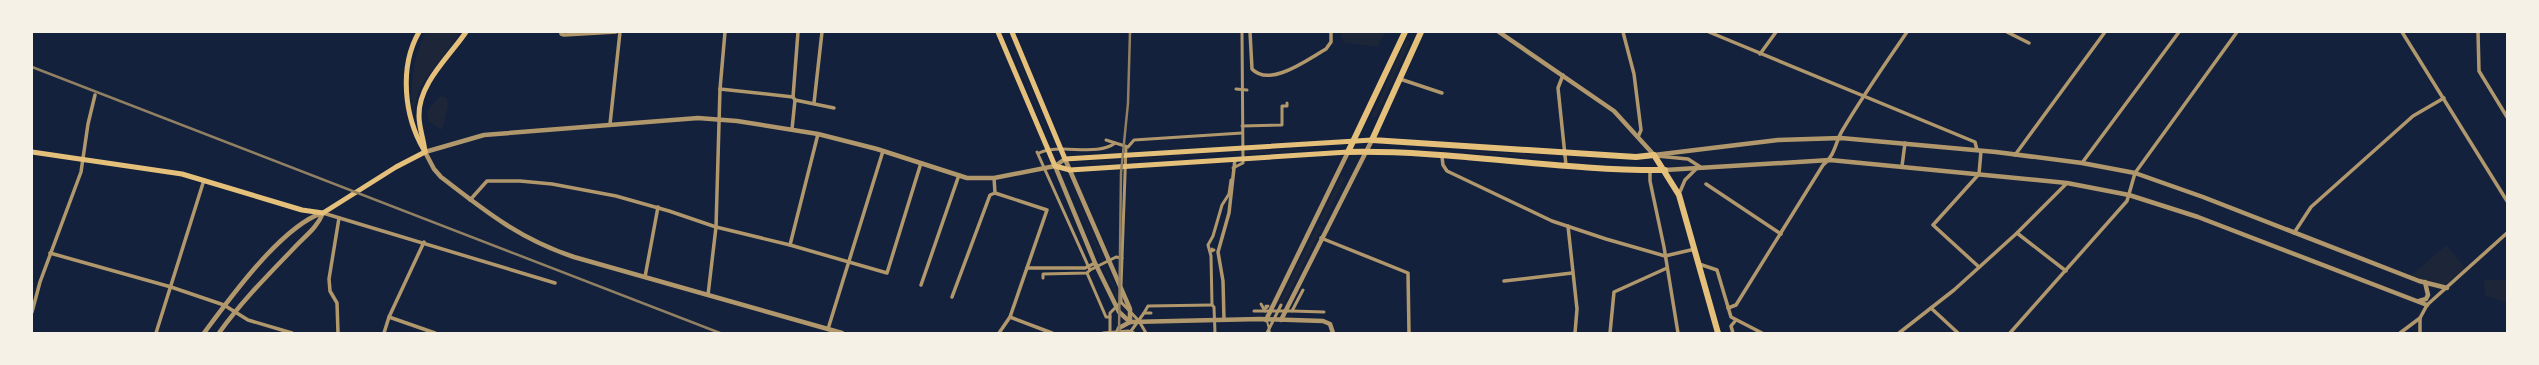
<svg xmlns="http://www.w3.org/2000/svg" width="2539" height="365" font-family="'PT Sans Narrow',sans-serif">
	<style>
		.green { fill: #1d2539 }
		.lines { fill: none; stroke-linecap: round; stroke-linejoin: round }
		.service { stroke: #b1986c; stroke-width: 2 }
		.pedestrian { stroke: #b1986c; stroke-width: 3 }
		.minor { stroke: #b1986c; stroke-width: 3.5 }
		.tertiary { stroke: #b1986c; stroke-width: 4.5 }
		.secondary { stroke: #e5c07b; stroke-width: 5 }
		.primary { stroke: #e5c07b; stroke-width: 6 }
		.rail { stroke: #918062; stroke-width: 2.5 }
	</style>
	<rect width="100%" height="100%" fill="#14213d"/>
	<g class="green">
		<path d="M426,32h35l-39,52 -5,12 -4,21c-3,-29 -1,-59 13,-85z"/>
		<path d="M1005,32l21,45 29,77z"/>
		<path d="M1340,32h45l-7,15 -35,-5z"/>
		<path d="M1406,40l4,2 -34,75h-5z"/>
		<path d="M440,96l7,2 1,8 -6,24 -13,-9 -2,-10z"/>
		<path d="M1336,147l-68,6 -40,1 6,-2z"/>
		<path d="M1466,151l57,3 32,5 -89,-7z"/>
		<path d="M1223,154l-137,10v-2l137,-9z"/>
		<path d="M1341,176l4,2 -21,44 -4,-2z"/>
		<path d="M1071,186h1l51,121 -2,1z"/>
		<path d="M1318,225l4,2 -39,78 -3,1 -1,-3z"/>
		<path d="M2446,245l20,24 -23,18 -32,-11z"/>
		<path d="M2484,280h23v23l-21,-7z"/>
	</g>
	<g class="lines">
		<path class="service" d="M1267,321l3,12"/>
		<g class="pedestrian">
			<path d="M1236,89l11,1"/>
			<path d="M1242,126l40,-1v-19h5v-3"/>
			<path d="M1106,140l22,7 6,-7 108,-7"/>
			<path d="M1037,152l53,118 26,-13 6,1"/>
			<path d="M1039,153c20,-10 59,4 76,-10"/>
			<path d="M1233,168l10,-5 -1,-131"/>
			<path d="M1212,249v2l2,-1"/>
			<path d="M1087,273l19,44h4"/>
			<path d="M1043,278v-4l44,-1 3,-3"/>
			<path d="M1121,285l5,-138"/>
			<path d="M1121,291v11l18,19 7,12"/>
			<path d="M1261,304l4,7"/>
			<path d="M1266,306v2l2,-2"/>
			<path d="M1254,311h38l11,-21"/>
			<path d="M1292,311l32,1"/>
			<path d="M1144,313l4,-7 64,-1"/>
			<path d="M1131,331l13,-18h7"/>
			<path d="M1103,333l25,-2 6,2"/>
			<path d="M1110,333v-20l11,-11"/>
			<path d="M1215,333l-1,-26 -2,-2 -1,-49 -3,-11 5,-9 9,-31 7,-11 2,-14"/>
			<path d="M1267,333l14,-28"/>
		</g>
		<g class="minor">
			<path d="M561,32v2l3,1 52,-3"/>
			<path d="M1250,32l2,37c18,19 56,-10 74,-20l5,-7v-10"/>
			<path d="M1623,32l11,42 7,56 -3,7"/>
			<path d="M1709,32l266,110 2,8"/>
			<path d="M2007,32l22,11"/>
			<path d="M2402,32l105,169"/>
			<path d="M2478,32l1,39 28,46"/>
			<path d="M1760,54l16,-22"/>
			<path d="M1563,75l-5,13 8,77"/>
			<path d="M1400,79l42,14"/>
			<path d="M720,89l73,8"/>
			<path d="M795,100l-2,-3 5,-65"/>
			<path d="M814,103l8,-71"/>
			<path d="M610,124l10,-92"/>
			<path d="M792,129l3,-29 39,8"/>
			<path d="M2015,155l90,-123"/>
			<path d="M1657,156l31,3 14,9"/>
			<path d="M1442,157l1,8 4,6 105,50 54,18 59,17 30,-7"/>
			<path d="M2082,163l97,-131"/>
			<path d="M1902,166l3,-23"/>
			<path d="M1650,170v11l14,66 14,86"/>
			<path d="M994,178l1,15 52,17 -37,107 -11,16"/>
			<path d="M1706,184l75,50"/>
			<path d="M1679,194l6,-14 11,-11"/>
			<path d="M470,200l17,-19h33l32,3 64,12 53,15 47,16 74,18 97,28 34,-110"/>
			<path d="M323,213l232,70"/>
			<path d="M1568,226l9,83 -2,24"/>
			<path d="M2017,233l49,38"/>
			<path d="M2294,233l17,-26 102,-91 31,-18"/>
			<path d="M1321,238l87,35 1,60"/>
			<path d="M790,245l28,-111"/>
			<path d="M50,253l121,34 53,18 24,15 44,13"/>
			<path d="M1699,264l18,6 14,47 31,16"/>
			<path d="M1979,267l-46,-42 46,-51 2,-23"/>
			<path d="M1027,268h58l10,-5"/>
			<path d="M645,277l13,-70"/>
			<path d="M1504,281l68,-8"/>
			<path d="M921,285l38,-110"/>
			<path d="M708,295l8,-68 4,-138 5,-57"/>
			<path d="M952,297l38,-102 5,-2"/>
			<path d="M1728,308l8,-3 87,-140c12,-9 12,-22 19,-34 20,-34 43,-67 65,-99"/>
			<path d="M1931,308l27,25"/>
			<path d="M32,312l8,-30 41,-110 7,-48 7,-29"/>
			<path d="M389,317l46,16"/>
			<path d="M1010,317l42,16"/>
			<path d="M1224,320l-1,-39 -5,-29 11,-39 6,-54"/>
			<path d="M828,329l55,-178"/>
			<path d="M156,333l48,-153"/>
			<path d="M338,333l-1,-30 -7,-12 -1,-12 10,-61"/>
			<path d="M384,333l5,-16 35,-75"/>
			<path d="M1610,333l4,-41 53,-24"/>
			<path d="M1733,333l-2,-7 5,-6"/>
			<path d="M1899,333l55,-43 63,-57 50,-50"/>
			<path d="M2010,333l117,-132 8,-28 102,-141"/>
			<path d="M2400,333l20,-15"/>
			<path d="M2420,333v-15l7,-13 80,-72"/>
		</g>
		<g class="tertiary">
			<path d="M1499,32l115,79 40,44 124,-15 63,-2 155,14 86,11 53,10 68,24 216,84 28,7"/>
			<path d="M1055,166l40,97 24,49 11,10 130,-3 63,2 7,3 3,9"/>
			<path d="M1665,170l165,-10 237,23 62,12 69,22 229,88"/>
			<path d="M2419,301l7,-2 2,-4 -3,-13"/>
			<path d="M1266,320l82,-168"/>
			<path d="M1281,320l91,-180"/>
			<path d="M204,333c26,-35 77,-106 118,-120"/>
			<path d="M219,333c22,-31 49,-58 75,-85 11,-12 23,-20 29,-35"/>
			<path d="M842,333l-268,-76c-54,-18 -88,-45 -133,-80l-7,-8 -9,-17 59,-17 214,-17 39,3 81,13 59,15 90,29h27l61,-12 10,-7 65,150v13"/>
			<path d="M1117,333l2,-5 11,-6"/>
		</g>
		<g class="secondary">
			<path d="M419,32c-20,35 -15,84 5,118"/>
			<path d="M998,32l57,134 15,4 278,-18"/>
			<path d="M1012,32l53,127 307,-19"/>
			<path d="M32,152l150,22 120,36 21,3 73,-46 29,-15"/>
			<path d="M425,152c-1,-12 -6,-24 -6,-36 -1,-32 30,-59 47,-84"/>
		</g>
		<g class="primary">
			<path d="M1405,32l-57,120c106,-2 211,19 317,18"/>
			<path d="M1421,32l-49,108 264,17 18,-2 25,40 39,138"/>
		</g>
		<g class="rail">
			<path d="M32,67l688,266"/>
			<path d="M1119,333l2,-160 7,-70 2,-71"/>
		</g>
	</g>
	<rect width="2539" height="365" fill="none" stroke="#f6f1e7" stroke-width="66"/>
</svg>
